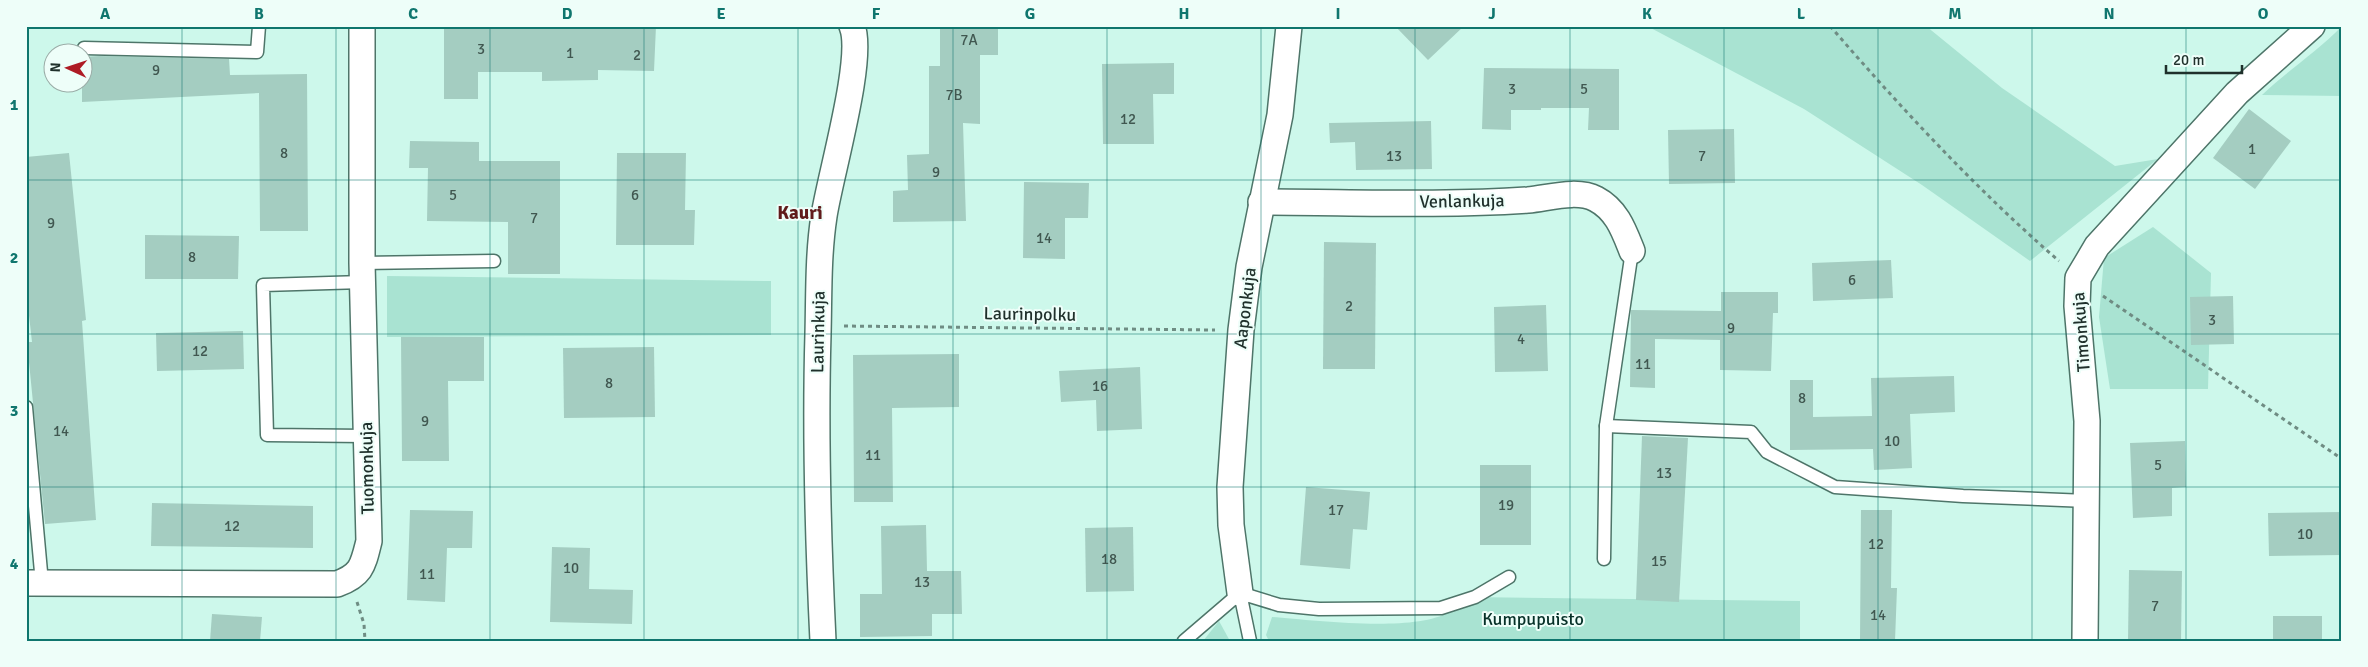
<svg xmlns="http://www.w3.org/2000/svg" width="2368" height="667" font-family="Signika,sans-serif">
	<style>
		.green { fill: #a9e3d2 }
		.building { fill: #a4cdc1 }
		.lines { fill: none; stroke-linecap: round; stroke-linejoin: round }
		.lane-casing { stroke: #4e7569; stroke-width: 15 }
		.street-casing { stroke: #4e7569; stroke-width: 28 }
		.path { stroke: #6f8c83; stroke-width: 3; stroke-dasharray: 4 4; stroke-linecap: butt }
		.lane { stroke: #fff; stroke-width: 12 }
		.street { stroke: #fff; stroke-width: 25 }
		.grid { fill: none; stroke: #0f766e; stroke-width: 1; stroke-opacity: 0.55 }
		.labels { text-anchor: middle; stroke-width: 4; stroke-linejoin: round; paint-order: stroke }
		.number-label { font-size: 15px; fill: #405750 }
		.street-label { font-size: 18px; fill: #1f302b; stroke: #eefef9 }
		.park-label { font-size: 18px; fill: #063128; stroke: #eefef9 }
		.neighbourhood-label { font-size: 19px; font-weight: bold; fill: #601b1b; stroke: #eefef9 }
		.neatline { fill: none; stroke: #0f766e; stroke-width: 2 }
		.grid-label { font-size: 16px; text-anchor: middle; font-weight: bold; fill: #0f766e }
	</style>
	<rect width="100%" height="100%" fill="#cdf8eb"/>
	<g class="green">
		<path d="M1647,26h279l76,62 113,78 43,-7 -128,102 -108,-76 -118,-76z"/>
		<path d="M2342,26v70l-80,-1c25,-24 56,-44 80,-69z"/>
		<path d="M2153,227l58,46 -3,116h-98l-11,-72 5,-59z"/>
		<path d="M387,276l384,5v54l-384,2z"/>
		<path d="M1467,597l333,4v40h-531l-3,-6 6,-18c42,3 142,16 177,-5 7,-4 12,-10 18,-15z"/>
		<path d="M1219,621l11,20h-27z"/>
		<path d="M784,639l1,2h-416v-1z"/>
	</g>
	<g class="building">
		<path d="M656,26l-2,45 -56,-1v10l-56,1v-9h-64v27h-34v-72z"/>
		<path d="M940,26h58v29h-18v69l-17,-1 3,98 -73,1v-31l15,-1 -1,-35 22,-1v-88h11z"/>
		<path d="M1395,26h69l-36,34z"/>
		<path d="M99,56l130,3 1,16 77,-1 1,157h-48l-1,-138 -177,9v-45z"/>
		<path d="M1174,63v31h-21l1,50h-51l-1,-80z"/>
		<path d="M1484,68l135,1v61h-31l1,-22h-48v2h-30v20l-29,-1z"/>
		<path d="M2249,109l42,32 -36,48 -42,-31z"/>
		<path d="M1431,121l1,48 -76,1 -1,-28 -25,1 -1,-20z"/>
		<path d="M1734,129l1,54 -66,1 -1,-54z"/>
		<path d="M410,141l69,1v19h81v113h-52v-52l-81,-1 1,-53h-19z"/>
		<path d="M69,153l17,167 -4,1 14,199 -51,4 -18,-182h5l-6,-53v-132z"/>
		<path d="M617,153h69l-1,57h10l-1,35h-78z"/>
		<path d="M1024,182l65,1 -1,35h-23v41l-42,-1z"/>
		<path d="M145,235l94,1 -1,43h-93z"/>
		<path d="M1324,242l52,1 -1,126h-52z"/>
		<path d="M1891,260l2,38 -80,3 -1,-38z"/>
		<path d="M1721,292h57v21h-5l-2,58 -51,-1v-30l-65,-1v49l-25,-1 1,-77 90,1z"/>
		<path d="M2233,296l1,48 -43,1 -1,-48z"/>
		<path d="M1546,305l2,66 -53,1 -1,-65z"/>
		<path d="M243,331l1,38 -87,2 -1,-38z"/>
		<path d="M401,337h83v44h-36l1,80h-47z"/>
		<path d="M654,347l1,70 -91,1 -1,-70z"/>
		<path d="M959,354v53l-67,1 1,94h-39l-1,-147z"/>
		<path d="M1140,367l2,62 -45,2 -1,-31 -35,2 -2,-31z"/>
		<path d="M1954,376l1,36 -45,2 2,54 -38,2 -1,-21 -83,1v-70h23v37l59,-1 -1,-38z"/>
		<path d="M1642,436l46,2 -9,164 -43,-2z"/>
		<path d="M2185,441l1,46 -14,1v28l-39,2 -3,-75z"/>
		<rect x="1480" y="465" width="51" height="80"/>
		<path d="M1306,487l64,5 -3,38 -14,-1 -3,40 -50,-4z"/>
		<path d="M152,503l161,3v42l-162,-2z"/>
		<path d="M410,510l63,1 -1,37h-25l-2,54 -38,-2z"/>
		<path d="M1861,510h31l-1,78h6l-2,53h-35z"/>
		<path d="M2342,512v43l-73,1 -1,-43z"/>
		<path d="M926,525l1,46h34l1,43h-30v22l-72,1v-43h22l-1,-68z"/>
		<path d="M1133,527l1,64 -48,1 -1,-64z"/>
		<path d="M552,547l38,1 -1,41 44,1 -1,34 -82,-2z"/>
		<path d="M2129,570l53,1 -1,70h-53z"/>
		<path d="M212,614l50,3 -2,24h-50z"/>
		<rect x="2273" y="616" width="49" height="25"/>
	</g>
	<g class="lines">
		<g class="lane-casing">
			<g id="lane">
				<path d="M84,48l173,4 2,-26"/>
				<path d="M362,263l132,-2"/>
				<path d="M363,282l-100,3 4,150 99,1"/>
				<path d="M26,407l16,176"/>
				<path d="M1606,426l145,6 16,20 68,35 128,9 124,5"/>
				<path d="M1604,559l2,-133 26,-175"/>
				<path d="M1240,593l39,12 40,4 122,-1 34,-11 34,-20"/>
				<path d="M1240,593l10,48"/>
				<path d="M1184,641l56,-48"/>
			</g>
		</g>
		<g class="street-casing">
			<g id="street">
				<path d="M1261,202c89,0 179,4 267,-2 21,-2 49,-11 68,-1 21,11 28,32 36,52"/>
				<path d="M27,583l310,1c25,-9 26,-19 32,-43l-7,-278v-237"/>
				<path d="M1240,593l-9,-68 -1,-38 11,-157 8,-63 31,-152 9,-89"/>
				<path d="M823,641c-5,-103 -8,-205 -5,-307 1,-40 0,-79 6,-118 6,-40 41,-158 28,-190"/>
				<path d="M2085,641l2,-220 -10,-115 1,-28 19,-32 140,-153 75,-67"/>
			</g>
		</g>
		<g class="path">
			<path d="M1830,26c72,83 146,163 229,235"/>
			<path d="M2103,296l239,163"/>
			<path d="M844,326l371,4"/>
			<path d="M357,602l7,22 1,17"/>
		</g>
		<use href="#lane" class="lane"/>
		<use href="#street" class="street"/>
	</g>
	<path class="grid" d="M182,26v615M336,26v615M490,26v615M644,26v615M798,26v615M953,26v615M1107,26v615M1261,26v615M1415,26v615M1570,26v615M1724,26v615M1878,26v615M2032,26v615M2186,26v615M26,180h2316M26,334h2316M26,487h2316"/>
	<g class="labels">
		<g class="number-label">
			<text x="969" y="45">7A</text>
			<text x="481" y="54">3</text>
			<text x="570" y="58">1</text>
			<text x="637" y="60">2</text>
			<text x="156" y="75">9</text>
			<text x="1512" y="94">3</text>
			<text x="1584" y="94">5</text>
			<text x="954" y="100">7B</text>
			<text x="1128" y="124">12</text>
			<text x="2252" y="154">1</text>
			<text x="284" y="158">8</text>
			<text x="1394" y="161">13</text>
			<text x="1702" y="161">7</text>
			<text x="936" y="177">9</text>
			<text x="453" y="200">5</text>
			<text x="635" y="200">6</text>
			<text x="534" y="223">7</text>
			<text x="51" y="228">9</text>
			<text x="1044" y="243">14</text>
			<text x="192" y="262">8</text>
			<text x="1852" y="285">6</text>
			<text x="1349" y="311">2</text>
			<text x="2212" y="325">3</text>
			<text x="1731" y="333">9</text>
			<text x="1521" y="344">4</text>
			<text x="200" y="356">12</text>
			<text x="1643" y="369">11</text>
			<text x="609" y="388">8</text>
			<text x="1100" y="391">16</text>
			<text x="1802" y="403">8</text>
			<text x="425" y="426">9</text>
			<text x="61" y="436">14</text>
			<text x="1892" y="446">10</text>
			<text x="873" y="460">11</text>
			<text x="2158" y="470">5</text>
			<text x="1664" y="478">13</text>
			<text x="1506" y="510">19</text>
			<text x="1336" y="515">17</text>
			<text x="232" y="531">12</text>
			<text x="2305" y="539">10</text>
			<text x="1876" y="549">12</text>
			<text x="1109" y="564">18</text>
			<text x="1659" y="566">15</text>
			<text x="571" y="573">10</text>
			<text x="427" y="579">11</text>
			<text x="922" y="587">13</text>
			<text x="2155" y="611">7</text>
			<text x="1878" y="620">14</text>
		</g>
		<g class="street-label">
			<text transform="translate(1462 201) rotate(-1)" y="6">Venlankuja</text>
			<text transform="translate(1245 308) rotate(-83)" y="6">Aaponkuja</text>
			<text transform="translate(1030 314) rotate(1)" y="6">Laurinpolku</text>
			<text transform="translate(818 332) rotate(-89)" y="6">Laurinkuja</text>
			<text transform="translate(2081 332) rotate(-94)" y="6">Timonkuja</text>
			<text transform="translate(367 468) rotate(-91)" y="6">Tuomonkuja</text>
		</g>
		<g class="park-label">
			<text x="1533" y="625">Kumpupuisto</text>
		</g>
		<g class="neighbourhood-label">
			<text x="800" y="219">Kauri</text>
		</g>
	</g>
	<rect width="2368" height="667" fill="none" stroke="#eefef9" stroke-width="55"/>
	<g transform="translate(68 68) rotate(273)"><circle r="24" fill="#eefef9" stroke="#9baca7"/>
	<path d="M0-4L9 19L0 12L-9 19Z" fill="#ae1c25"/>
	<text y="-8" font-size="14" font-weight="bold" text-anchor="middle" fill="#1f302b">N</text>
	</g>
	<path d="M2166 65v8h76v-8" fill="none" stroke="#1f302b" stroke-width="2.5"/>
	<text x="2173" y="65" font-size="15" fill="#1f302b" stroke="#eefef9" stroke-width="4" paint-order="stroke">20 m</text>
	<rect x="28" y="28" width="2312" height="612" class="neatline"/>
	<g class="grid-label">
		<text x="105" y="19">A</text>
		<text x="259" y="19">B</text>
		<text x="413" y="19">C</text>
		<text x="567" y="19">D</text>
		<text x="721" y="19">E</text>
		<text x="876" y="19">F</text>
		<text x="1030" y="19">G</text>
		<text x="1184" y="19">H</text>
		<text x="1338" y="19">I</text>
		<text x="1492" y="19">J</text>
		<text x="1647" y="19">K</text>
		<text x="1801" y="19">L</text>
		<text x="1955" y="19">M</text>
		<text x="2109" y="19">N</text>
		<text x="2263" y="19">O</text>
		<text x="14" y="110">1</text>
		<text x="14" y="263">2</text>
		<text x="14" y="416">3</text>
		<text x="14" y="569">4</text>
	</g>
</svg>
